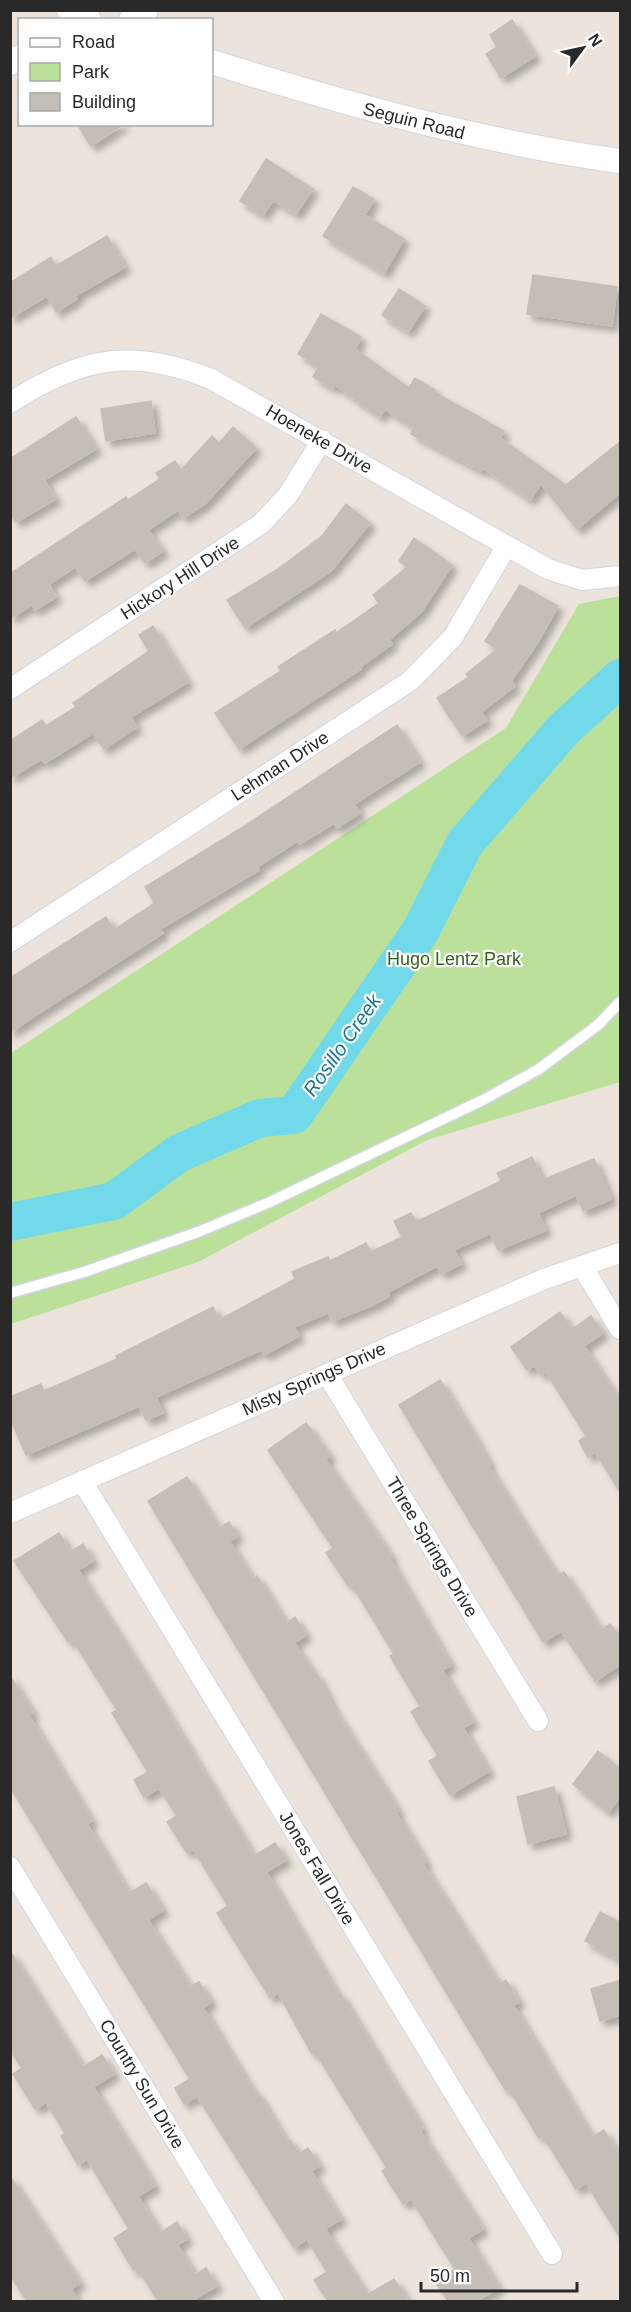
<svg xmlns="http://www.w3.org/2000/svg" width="631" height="2312" font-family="Helvetica,sans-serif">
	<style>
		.green { fill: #bae09a }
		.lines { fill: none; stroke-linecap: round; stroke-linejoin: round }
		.river { stroke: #72d9ea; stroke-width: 38 }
		.building { fill: #c4beb7; stroke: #c6beb6; stroke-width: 1.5; filter: url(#shadow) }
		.service-casing { stroke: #d1d6e2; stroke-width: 13 }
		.minor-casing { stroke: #d1d6e2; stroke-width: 22 }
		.tertiary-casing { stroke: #d1d6e2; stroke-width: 26 }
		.service { stroke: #fff; stroke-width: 10 }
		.minor { stroke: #fff; stroke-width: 20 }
		.tertiary { stroke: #fff; stroke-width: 24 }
		.labels { text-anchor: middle; stroke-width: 4.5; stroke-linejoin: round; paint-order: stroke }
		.street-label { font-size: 18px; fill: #292929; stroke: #fff }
		.park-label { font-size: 18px; fill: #34641c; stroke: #fff }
		.water-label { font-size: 20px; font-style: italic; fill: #127895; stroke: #fff }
	</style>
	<defs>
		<filter id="shadow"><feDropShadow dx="5.5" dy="5.5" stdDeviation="3" flood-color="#0004"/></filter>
	</defs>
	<rect width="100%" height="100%" fill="#ebe3dc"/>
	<path class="green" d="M620,596v486l-193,58 -229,122 -187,62v-271l495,-325 73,-124z"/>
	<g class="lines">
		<path class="river" d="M10,1222l104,-21 65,-48 81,-35 34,-3 127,-185 44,-87 99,-114 56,-51"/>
	</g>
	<g class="building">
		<path d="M512,20l23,36 -34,22 -15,-24 11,-7 -7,-12z"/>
		<path d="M77,124h47l-33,22z"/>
		<path d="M266,159l47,30 -17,25 -23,-14 -10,15 -23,-14z"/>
		<path d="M353,187l21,12 -9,16 39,24 -20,34 -61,-37z"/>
		<path d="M107,236l18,31 -50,29 2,3 -21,13 -9,-16 -37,22v-35l41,-26 5,9z"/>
		<path d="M533,275l84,12 -5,39 -85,-12z"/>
		<path d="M399,289l26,17 -17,26 -26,-17z"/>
		<path d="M321,314l40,23 -6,12 54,39 6,-10 20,12 -1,2 70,39 -4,7 66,47 55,-44v51l-44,37 -36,-45 -11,16 -47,-32 -2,3 -70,-37 3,-7 -29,-18 -5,8 -45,-32 -2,3 -20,-11 6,-11 -21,-12z"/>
		<path d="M151,401l4,32 -49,8 -5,-32z"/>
		<path d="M76,417l20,32 -52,31 12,19 -40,23 -6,-9v-54z"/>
		<path d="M233,427l23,21 -50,55 -23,15 -5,-8 -30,20 15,21 -18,12 -10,-14 -50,32 -10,-14 -26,17 7,13 -21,13 -3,-5 -22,13v-44l116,-77 2,3 32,-21 -4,-6 19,-12 6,9 31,-34 7,7z"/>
		<path d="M346,504l24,19 -39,48 -86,57 -18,-28 51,-31 44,-33z"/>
		<path d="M414,538l38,27 -30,46 -33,29 3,4 -32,23 1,2 -122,80 -24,-36 66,-42 -3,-4 57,-37 1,3 43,-30 -6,-8 34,-28 -8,-6z"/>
		<path d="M520,585l38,21 -20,36 -27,39 4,5 -34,26 6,8 -25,16 -25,-38 32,-21 -3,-3 31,-25 -12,-8z"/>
		<path d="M153,626l35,56 -57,35 6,10 -33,22 -11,-16 -48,30 -3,-4 -32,19v-37l32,-21 4,6 30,-19 -3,-4 76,-52 -10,-16z"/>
		<path d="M397,725l23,37 -66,42 6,9 -23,15 -3,-5 -34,21 -3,-3 -40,26 2,3 -99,59 3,4 -153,99v-54l96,-61 8,13 41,-27 -10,-16 98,-60z"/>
		<path d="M532,1157l10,23 52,-21 17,40 -28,12 -7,-16 -38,18 8,17 -48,20 -8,-17 -36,17 7,14 -20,10 -4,-8 -49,26 1,4 -18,10 -39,15 -4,-8 -34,14 5,9 -35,19 -3,-5 -105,47 7,16 -17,7 -7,-14 -113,49 -16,-37v-21l31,-13 3,7 73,-32 -1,-3 97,-49 6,13 76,-41 -3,-7 36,-15 2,4 36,-18 5,9 31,-15 -8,-16 17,-8 5,9 85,-41 -4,-8z"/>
		<path d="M560,1312l12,17 19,-13 12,17 -19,13 37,58v89l-26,-41 -7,5 -9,-16 7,-5 -40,-64 -5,3 -7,-10 -7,5 -16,-23z"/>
		<path d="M440,1380l36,59 14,26 -2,1 69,110 7,-4 37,58 9,-6 11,14v26l-26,17 -34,-50 -18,11 -144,-237z"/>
		<path d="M306,1423l24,33 -5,3 67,98 -3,1 62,107 -9,5 31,52 -10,6 26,43 -39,24 -21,-34 9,-5 -27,-44 9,-6 -30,-50 4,-2 -42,-69 -3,2 -23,-34 7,-5 -65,-98z"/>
		<path d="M187,1477l32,51 10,-6 9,14 -9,5 24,38 4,-3 29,47 9,-6 11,18 -12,8 21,32 2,-1 17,35 65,102 -3,2 30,49 -3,2 76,120 7,-4 13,22 -6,3 79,132 12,-7 17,28v81l-35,-56 -10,6 -33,-53 -4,2 -30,-49 -3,2 -358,-590z"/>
		<path d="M59,1533l11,19 13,-8 10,17 -15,9 75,118 101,168 21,-13 11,17 -20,12 72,123 2,-2 83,136 -3,2 63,98 -15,9 31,50 -22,13h-29l-13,-20 20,-12 -44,-70 -8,5 -21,-33 5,-3 -72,-116 -3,2 -34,-61 -8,5 -53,-85 11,-7 -35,-57 -6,4 -20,-31 10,-6 -18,-28 -15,9 -10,-17 14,-8 -36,-59 5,-3 -45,-71 -4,3 -54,-81z"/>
		<path d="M10,1676l23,37 -4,3 63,105 -5,3 42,69 17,-10 17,27 -15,10 42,67 9,-5 12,20 -8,6 52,86 2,-2 30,50 3,-2 9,14 9,-6 12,18 -9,5 30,48 -16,10 42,66 27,-16 14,22h-80l-14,-21 13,-8 -20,-33 -13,9 -97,-152 -13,8 -9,-16 15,-9 -180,-292z"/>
		<path d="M598,1751l23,18v27l-13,16 -35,-28z"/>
		<path d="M554,1787l12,47 -38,10 -11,-47z"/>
		<path d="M600,1912l21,11v38l-36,-20z"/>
		<path d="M10,1951l73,116 19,-12 12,19 -21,13 62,99 -17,10 22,37 17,-11 10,17 -10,6 18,30 11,-7 11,18 -26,15h-33l-20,-32 -4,2 -20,-33 15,-9 -42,-70 -9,6 -17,-29 4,-3 -19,-31 -11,7 -22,-35 9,-6 -12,-18z"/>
		<path d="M621,1980v35l-21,6 -9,-32z"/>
		<path d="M10,2176l70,107 -9,6 7,12h-51l-17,-26z"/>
	</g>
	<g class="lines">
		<g class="service-casing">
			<path id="service" d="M10,1293l74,-21 114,-40 72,-30 215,-103 54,-30 59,-44 22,-23"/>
		</g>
		<g class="minor-casing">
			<g id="minor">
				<path d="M10,403c70,-46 123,-56 201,-24l337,190 34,11 38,-4"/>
				<path d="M10,689l251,-165 27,-29 34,-55"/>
				<path d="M10,942l400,-261 43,-44 53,-90"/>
				<path d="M582,1266l38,63"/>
				<path d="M327,1374l211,347"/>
				<path d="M82,1481l470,773"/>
				<path d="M10,1513l534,-234 76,-26"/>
				<path d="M10,1867l264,435"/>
			</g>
		</g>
		<g class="tertiary-casing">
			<g id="tertiary">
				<path d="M69,10l20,10"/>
				<path d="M131,20l15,-10"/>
				<path d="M212,62c134,42 269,80 408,99"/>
				<path d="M10,63l10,-6"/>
			</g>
		</g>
		<use href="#service" class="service"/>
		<use href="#minor" class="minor"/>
		<use href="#tertiary" class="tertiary"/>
	</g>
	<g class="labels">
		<g class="street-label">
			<text transform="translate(414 121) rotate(14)" y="6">Seguin Road</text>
			<text transform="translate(319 439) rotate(30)" y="6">Hoeneke Drive</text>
			<text transform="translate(180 578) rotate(-33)" y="6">Hickory Hill Drive</text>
			<text transform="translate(280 766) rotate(-33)" y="6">Lehman Drive</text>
			<text transform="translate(314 1379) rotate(-24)" y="6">Misty Springs Drive</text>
			<text transform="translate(432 1547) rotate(59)" y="6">Three Springs Drive</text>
			<text transform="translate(317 1868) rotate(59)" y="6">Jones Fall Drive</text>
			<text transform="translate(142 2084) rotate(59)" y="6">Country Sun Drive</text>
		</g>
		<g class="park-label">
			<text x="454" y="965">Hugo Lentz Park</text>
		</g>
		<g class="water-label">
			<text transform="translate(342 1045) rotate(-55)" y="7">Rosillo Creek</text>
		</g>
	</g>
	<rect width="631" height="2312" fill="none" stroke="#292929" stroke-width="24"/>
	<rect x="18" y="18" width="195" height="108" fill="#ffffff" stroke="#a9a9a9" stroke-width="1.5"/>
	<rect x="30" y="38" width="30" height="9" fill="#ffffff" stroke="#a9a9a9" stroke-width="1.5"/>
	<text x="72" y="48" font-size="18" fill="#292929">Road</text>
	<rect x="30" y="63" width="30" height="18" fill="#bae09a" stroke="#a9a9a9" stroke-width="1.5"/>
	<text x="72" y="78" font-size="18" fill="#292929">Park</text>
	<rect x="30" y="93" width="30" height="18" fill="#c4beb7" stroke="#a9a9a9" stroke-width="1.5"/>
	<text x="72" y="108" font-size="18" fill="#292929">Building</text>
	<g transform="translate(583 48) rotate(57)" stroke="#ffffff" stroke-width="4.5" paint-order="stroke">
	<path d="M0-4.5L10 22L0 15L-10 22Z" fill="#292929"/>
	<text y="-9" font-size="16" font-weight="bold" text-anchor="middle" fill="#292929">N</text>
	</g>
	<path d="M421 2282v9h156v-9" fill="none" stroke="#292929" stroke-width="3"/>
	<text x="430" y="2282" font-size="18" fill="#292929" stroke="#ffffff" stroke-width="4.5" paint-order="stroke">50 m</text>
</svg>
